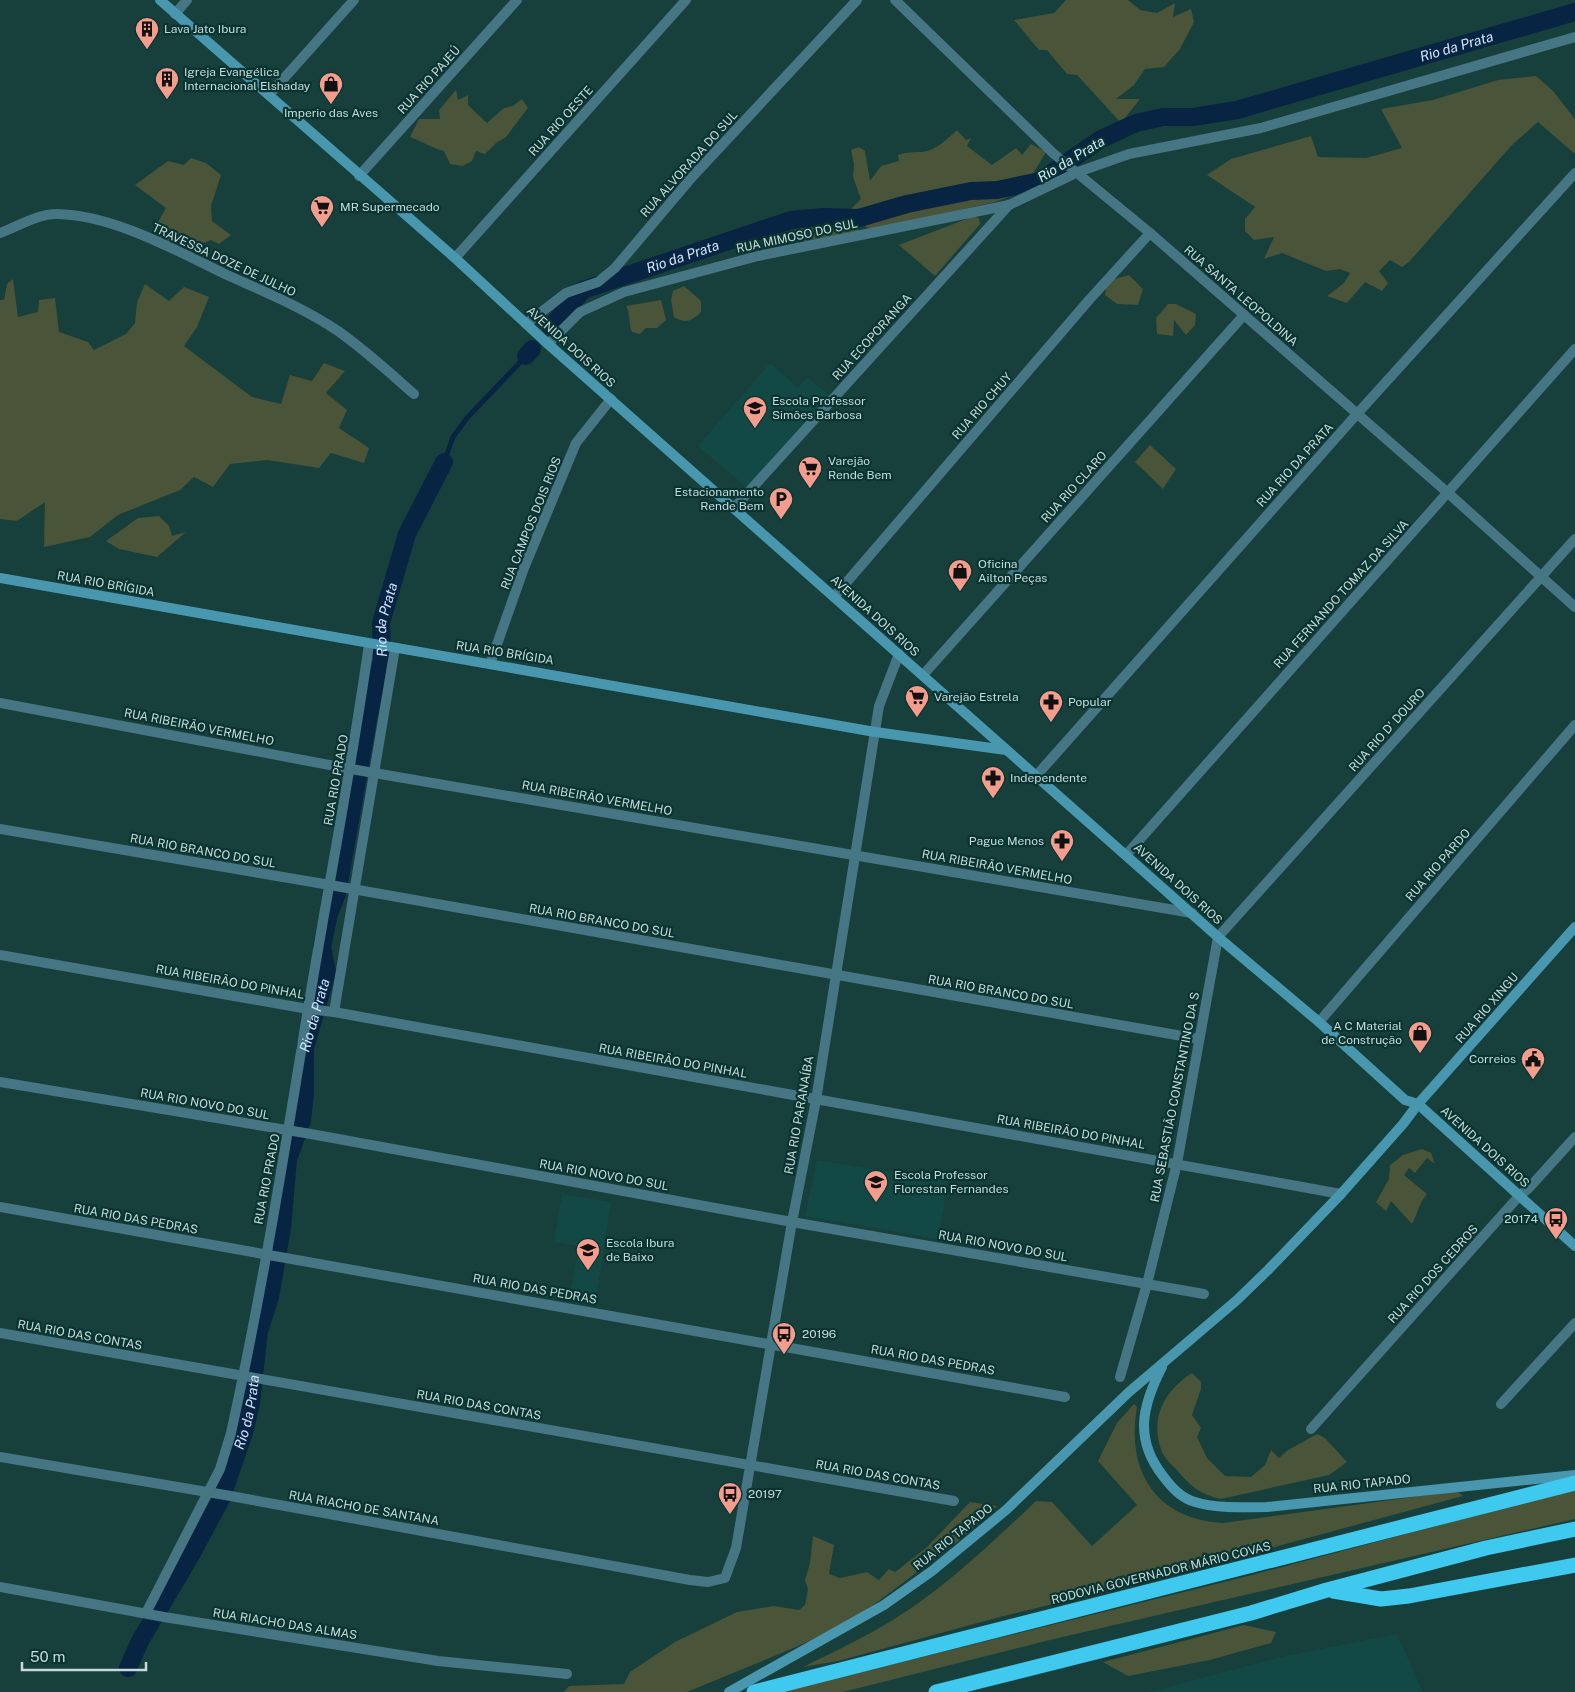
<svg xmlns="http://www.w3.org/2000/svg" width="1575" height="1692" font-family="'Public Sans',sans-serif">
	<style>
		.built { fill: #134945 }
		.green { fill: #495438 }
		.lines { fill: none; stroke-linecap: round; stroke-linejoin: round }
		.stream { stroke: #072542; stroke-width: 5 }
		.canal { stroke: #072542; stroke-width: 18 }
		.street { stroke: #467584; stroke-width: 10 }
		.secondary { stroke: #4897af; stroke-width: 10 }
		.highway { stroke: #3fc9ee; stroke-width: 15 }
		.labels { text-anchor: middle; stroke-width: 4.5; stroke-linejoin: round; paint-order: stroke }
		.poi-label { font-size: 12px; fill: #c6dbd9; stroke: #0a3432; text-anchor: start }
		.street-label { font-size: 12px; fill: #c6dbd9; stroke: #0a3432 }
		.water-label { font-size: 14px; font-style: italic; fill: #d2e6fd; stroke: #0a3432 }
	</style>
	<rect width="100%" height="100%" fill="#173f3c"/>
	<g class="built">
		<path d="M770,363l28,25 9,-11 22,18 -82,93 -49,-42z"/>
		<path d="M817,1160l131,21 -10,58 -133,-23z"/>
		<path d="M562,1194l49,8 -15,98 -26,-4 9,-50 -25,-4z"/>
		<path d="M1397,1634l26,58h-274l132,-35z"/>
	</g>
	<g class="green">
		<path d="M1066,0h62l12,10 17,3 18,-10 -2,14 18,-8 3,13 -14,27 -16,18 -19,2 -11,16 -18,14h24l-19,24 -44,-48 -10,-1 -20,-24h-8l-25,-30 40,-7z"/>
		<path d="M1536,76l17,15 22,28v35l-37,-32 -26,23 -103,117 -7,5 -12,-7 -11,11 9,12 -6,8 -17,-9 -18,21 -20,-7 17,-13 6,-10 -10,-4 -14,2 -44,-18 -18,6 10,-22 -20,3 -9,-9v-12l10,-12 -48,-32 24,-16 80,-23 7,21 48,1 36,-10 -21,-39 52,-9 65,-20z"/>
		<path d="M456,90l2,10 10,-5v10l19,18 17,-15 9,-2 9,-7 6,9 -22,29 -10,6 -11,11 -9,-3 -4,10 -10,5 -12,-2 -6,-13c-13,-3 -22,-10 -34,-14l9,-18h21l-1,-9z"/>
		<path d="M957,130l9,10 5,-2 -4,8 25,19 24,-17 6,7 9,-11 15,8 -12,20 -4,17 -35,13 -125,28 -6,-5h-6l1,7 -56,9 -4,-17 15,-3 4,11 14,-4 -2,-15 18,-1 13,-13 -8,-22 1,-13 -3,-14 8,-3 6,4 5,30 11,-15 18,-5 -1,-6c9,-3 15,-3 24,-3 14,-1 26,-14 35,-22z"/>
		<path d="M191,158l15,5 15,12 -10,31 1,15 19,14 -12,9 -8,-4 -16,7 -34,-8 -8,-8 13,-23 -31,-23 33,-24 16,4z"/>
		<path d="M974,216l5,2 1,6 -45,52 -36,-31z"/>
		<path d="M1129,275l14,14 -5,16 -21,-1 -12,-9 2,-14z"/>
		<path d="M13,279l5,38 20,-5 1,-12 16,-2 4,34 29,10 6,8 32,-16 9,-11 2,-21 8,-18 24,17 15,-14 25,10 -12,30 -13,19 68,51 29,7 9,-29 22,6 12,-18 21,8 -19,22 21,17 -8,18 30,20 -5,15 -33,-10 -12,15 -52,-8 -37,4 -17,23 -19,-10 -14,13 -62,25 -28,22 -46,10 1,-45 -28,19 -17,-2v-219h4l3,-16z"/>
		<path d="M684,286l17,15v11c-9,9 -15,12 -27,5l-3,-17 2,-9z"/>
		<path d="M661,300l5,20 -9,8h-11l-6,6 -8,-2c-4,-9 -1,-17 -6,-26z"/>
		<path d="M1168,304h8l20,10 -1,11 -9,10 -12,-15 -1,16 -16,-2 -1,-16z"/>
		<path d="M1150,445l26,24 -13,20 -28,-27z"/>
		<path d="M159,516l10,10 3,10 14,-4 -29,25 -38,-8 -13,-8 32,-23z"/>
		<path d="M1422,1149l9,4 4,11 -8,-6 -12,15 -6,-5 -5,7 23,19c-8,9 -9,19 -15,30l-21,-23 -5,10 -10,-9 13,-23 1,-14 13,-10z"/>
		<path d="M1192,1373l9,9v7l-9,26 9,13 -4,9 10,21 18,18 26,1 14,-12 6,-15 8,8 9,-8 29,-16 8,4 22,24 -18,13 -108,24c-20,-4 -31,-13 -44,-29 -5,-5 -12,-11 -15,-18 -13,-33 2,-61 30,-79z"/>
		<path d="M1134,1404l3,3c-11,64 18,112 86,116l234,-32 6,5 -296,80 -171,42 -158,43 -35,6c39,-19 79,-38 114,-63 43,-31 81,-67 119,-103l16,1 40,44 45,-41 -39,-44 19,-38z"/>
		<path d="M1575,1489v30l-521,120 -211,53h-61l466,-116z"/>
		<path d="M970,1502l27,4 -40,36 -93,70 -24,15 -49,22 -104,43h-123l5,-6 55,-2 6,-12 45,-30 62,-30 37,-6 25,4 6,-5 3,-16 -3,-9 5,-17 3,-27 21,9 -5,29 11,4 27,-6 12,8 10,-11 6,3 31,-24z"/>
		<path d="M1244,1625l32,7 -5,11 -61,17 -82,16 -25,-14z"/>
	</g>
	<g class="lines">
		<path class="stream" d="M444,462l9,-25 14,-19 59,-62"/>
		<g class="canal">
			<path id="s1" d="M551,327l32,-37 208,-70 32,-3 36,1 48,-14 64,-13 26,-1 43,-9 61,-42 35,-16 27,-6h30l44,-7 338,-98"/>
			<path d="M526,356l6,-7"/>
			<path id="s2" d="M128,1668l12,-27 51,-86 31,-58 23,-68 6,-26 8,-72 11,-34 12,-69 6,-69 14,-39 3,-26v-46l22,-76 -5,-25 7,-33 8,-20 31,-175 14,-59 -1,-37 26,-89 37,-72"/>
		</g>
		<g class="street">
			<path d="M895,0l159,154 96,79 298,260 127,114"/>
			<path d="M175,14l12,-14"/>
			<path d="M269,95l85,-95"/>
			<path d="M359,176l158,-176"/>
			<path d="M0,233c19,-7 37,-19 57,-19 57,1 120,37 170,61 38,17 77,33 111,56 27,19 52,42 76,63"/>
			<path d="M455,258l231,-258"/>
			<path d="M526,324l40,-31 32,-11 17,-14 78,-92 164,-176"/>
			<path d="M548,344l32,-32 44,-20 134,-36 251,-51 69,-33 51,-18 132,-26 314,-91"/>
			<path d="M734,508l275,-303"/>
			<path d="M834,597l255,-297 61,-67"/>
			<path d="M490,664l34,-96 52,-125 35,-44"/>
			<path d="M923,675l321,-360"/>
			<path d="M0,703l351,66 841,144"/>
			<path d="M1036,776l321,-362 218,-241"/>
			<path d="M0,829l330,56 869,154"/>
			<path d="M1126,855l449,-506"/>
			<path d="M0,955l308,54 26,3 1007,182"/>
			<path d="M334,1012l61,-364"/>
			<path d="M1319,1022l256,-297"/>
			<path d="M0,1082l311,52 481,88 412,72"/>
			<path d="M0,1207l1065,190"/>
			<path d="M0,1333l954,168"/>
			<path d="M1120,1377l27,-93 30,-121 41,-226 357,-398"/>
			<path d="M1501,1404l74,-81"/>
			<path d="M1311,1429l209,-234 9,-7 46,-51"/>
			<path d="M0,1457l225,38 465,85 18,2 17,-4 11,-30 56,-326 24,-122 63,-394 20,-52"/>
			<path d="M0,1587l164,30 274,44 129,13"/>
			<path d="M146,1613l74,-144 11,-36c31,-141 54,-283 77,-424 20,-122 44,-243 61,-365"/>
		</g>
		<g class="secondary">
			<path d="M160,0l295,258 93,86 670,593 101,85 86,78 13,4 157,142"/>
			<path d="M0,578l875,154 131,18"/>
			<path d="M1162,1367c-20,39 -28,72 1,109 9,12 18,22 32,26 23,7 48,5 72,5l308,-32"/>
			<path d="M729,1692l155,-87 48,-34 74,-61 123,-118 108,-92 31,-30 73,-76 62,-70 15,-20 157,-177"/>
		</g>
		<g class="highway">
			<path d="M1333,1591l48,8 28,-3 166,-31"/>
			<path d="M754,1692l821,-209"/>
			<path d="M936,1692l315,-79 76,-23 159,-42 89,-19"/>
		</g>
	</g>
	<defs>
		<g id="building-pin" transform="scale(1.25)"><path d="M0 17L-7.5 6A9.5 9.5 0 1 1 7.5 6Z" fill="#f49d8c" stroke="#0a3432"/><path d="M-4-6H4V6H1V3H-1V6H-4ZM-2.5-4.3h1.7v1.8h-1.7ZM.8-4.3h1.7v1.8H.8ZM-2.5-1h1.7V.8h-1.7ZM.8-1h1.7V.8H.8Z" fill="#111"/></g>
		<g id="shop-pin" transform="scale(1.25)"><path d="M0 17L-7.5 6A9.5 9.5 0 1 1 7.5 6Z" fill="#f49d8c" stroke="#0a3432"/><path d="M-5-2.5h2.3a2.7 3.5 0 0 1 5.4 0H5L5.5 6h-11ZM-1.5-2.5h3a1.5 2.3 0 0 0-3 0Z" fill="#111"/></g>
		<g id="supermarket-pin" transform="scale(1.25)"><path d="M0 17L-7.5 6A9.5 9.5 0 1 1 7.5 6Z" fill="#f49d8c" stroke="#0a3432"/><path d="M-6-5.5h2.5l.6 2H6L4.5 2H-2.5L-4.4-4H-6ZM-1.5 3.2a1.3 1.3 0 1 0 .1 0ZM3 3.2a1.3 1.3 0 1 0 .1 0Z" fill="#111"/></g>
		<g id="school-pin" transform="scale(1.25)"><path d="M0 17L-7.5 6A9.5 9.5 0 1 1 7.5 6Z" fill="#f49d8c" stroke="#0a3432"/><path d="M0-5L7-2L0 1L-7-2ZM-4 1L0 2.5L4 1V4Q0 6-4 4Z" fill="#111"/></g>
		<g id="parking-pin" transform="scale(1.25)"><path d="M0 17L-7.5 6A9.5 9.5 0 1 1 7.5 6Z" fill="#f49d8c" stroke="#0a3432"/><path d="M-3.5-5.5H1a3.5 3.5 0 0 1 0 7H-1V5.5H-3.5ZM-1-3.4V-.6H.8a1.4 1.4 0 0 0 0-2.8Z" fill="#111"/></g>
		<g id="pharmacy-pin" transform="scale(1.25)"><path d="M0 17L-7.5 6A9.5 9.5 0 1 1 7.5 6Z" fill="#f49d8c" stroke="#0a3432"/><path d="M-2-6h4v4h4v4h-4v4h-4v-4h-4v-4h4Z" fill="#111"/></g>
		<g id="civic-pin" transform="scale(1.25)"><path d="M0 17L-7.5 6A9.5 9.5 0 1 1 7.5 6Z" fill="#f49d8c" stroke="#0a3432"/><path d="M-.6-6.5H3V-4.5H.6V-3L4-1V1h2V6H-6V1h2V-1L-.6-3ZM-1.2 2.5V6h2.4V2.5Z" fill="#111"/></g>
		<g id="bus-pin" transform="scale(1.25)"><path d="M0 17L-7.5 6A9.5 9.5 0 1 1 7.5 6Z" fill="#f49d8c" stroke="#0a3432"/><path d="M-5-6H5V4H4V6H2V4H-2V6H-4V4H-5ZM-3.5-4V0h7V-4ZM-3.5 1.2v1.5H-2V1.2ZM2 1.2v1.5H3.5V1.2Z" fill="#111"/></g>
	</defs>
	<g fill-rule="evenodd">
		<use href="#building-pin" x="147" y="29"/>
		<use href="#building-pin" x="167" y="79"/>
		<use href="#shop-pin" x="331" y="84"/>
		<use href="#supermarket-pin" x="322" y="207"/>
		<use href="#school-pin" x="755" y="408"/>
		<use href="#supermarket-pin" x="810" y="468"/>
		<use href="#parking-pin" x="781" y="499"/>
		<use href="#shop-pin" x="960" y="571"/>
		<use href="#supermarket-pin" x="917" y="697"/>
		<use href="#pharmacy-pin" x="1051" y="702"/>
		<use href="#pharmacy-pin" x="993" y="778"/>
		<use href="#pharmacy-pin" x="1062" y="841"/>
		<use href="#shop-pin" x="1420" y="1033"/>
		<use href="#civic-pin" x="1533" y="1059"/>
		<use href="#school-pin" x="876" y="1182"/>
		<use href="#bus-pin" x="1556" y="1219"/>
		<use href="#school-pin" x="588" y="1250"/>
		<use href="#bus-pin" x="784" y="1334"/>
		<use href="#bus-pin" x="730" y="1494"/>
	</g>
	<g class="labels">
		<g class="poi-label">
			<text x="164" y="33">Lava Jato Ibura</text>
			<text x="184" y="76">Igreja Evangélica<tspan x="184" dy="14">Internacional Elshaday</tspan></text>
			<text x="331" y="117" text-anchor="middle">Imperio das Aves</text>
			<text x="340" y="211">MR Supermecado</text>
			<text x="772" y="405">Escola Professor<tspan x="772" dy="14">Simões Barbosa</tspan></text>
			<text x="828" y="465">Varejão<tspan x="828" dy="14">Rende Bem</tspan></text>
			<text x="764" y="496" text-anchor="end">Estacionamento<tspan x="764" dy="14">Rende Bem</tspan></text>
			<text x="978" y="568">Oficina<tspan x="978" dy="14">Ailton Peças</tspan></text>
			<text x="934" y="701">Varejão Estrela</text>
			<text x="1068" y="706">Popular</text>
			<text x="1010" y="782">Independente</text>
			<text x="1044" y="845" text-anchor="end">Pague Menos</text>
			<text x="1402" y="1030" text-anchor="end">A C Material<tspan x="1402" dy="14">de Construção</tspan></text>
			<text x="1516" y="1063" text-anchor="end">Correios</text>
			<text x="894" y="1179">Escola Professor<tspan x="894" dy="14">Florestan Fernandes</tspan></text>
			<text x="1538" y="1223" text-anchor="end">20174</text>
			<text x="606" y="1247">Escola Ibura<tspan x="606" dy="14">de Baixo</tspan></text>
			<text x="802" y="1338">20196</text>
			<text x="748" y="1498">20197</text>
		</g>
		<g class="street-label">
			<text transform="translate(429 80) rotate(-48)" y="4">RUA RIO PAJEÚ</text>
			<text transform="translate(561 121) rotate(-48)" y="4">RUA RIO OESTE</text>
			<text transform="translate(689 164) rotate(-48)" y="4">RUA ALVORADA DO SUL</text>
			<text transform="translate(797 236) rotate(-12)" y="4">RUA MIMOSO DO SUL</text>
			<text transform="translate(224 260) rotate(25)" y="4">TRAVESSA DOZE DE JULHO</text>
			<text transform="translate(1241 296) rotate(41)" y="4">RUA SANTA LEOPOLDINA</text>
			<text transform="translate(872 337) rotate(-48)" y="4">RUA ECOPORANGA</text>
			<text transform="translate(571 347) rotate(42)" y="4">AVENIDA DOIS RIOS</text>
			<text transform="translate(982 406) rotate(-49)" y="4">RUA RIO CHUY</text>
			<text transform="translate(1295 465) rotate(-48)" y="4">RUA RIO DA PRATA</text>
			<text transform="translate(1074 487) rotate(-48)" y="4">RUA RIO CLARO</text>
			<text transform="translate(531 523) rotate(-68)" y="4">RUA CAMPOS DOIS RIOS</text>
			<text transform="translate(106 584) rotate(10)" y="4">RUA RIO BRÍGIDA</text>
			<text transform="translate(1341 594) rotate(-48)" y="4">RUA FERNANDO TOMAZ DA SILVA</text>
			<text transform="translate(875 616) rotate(42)" y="4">AVENIDA DOIS RIOS</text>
			<text transform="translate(505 653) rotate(9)" y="4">RUA RIO BRÍGIDA</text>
			<text transform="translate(199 727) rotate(11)" y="4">RUA RIBEIRÃO VERMELHO</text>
			<text transform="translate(1387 730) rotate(-48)" y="4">RUA RIO D' DOURO</text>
			<text transform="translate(336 780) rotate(-80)" y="4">RUA RIO PRADO</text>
			<text transform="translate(597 798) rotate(10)" y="4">RUA RIBEIRÃO VERMELHO</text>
			<text transform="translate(203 851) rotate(10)" y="4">RUA RIO BRANCO DO SUL</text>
			<text transform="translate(1438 865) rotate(-49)" y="4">RUA RIO PARDO</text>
			<text transform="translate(997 867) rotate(10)" y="4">RUA RIBEIRÃO VERMELHO</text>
			<text transform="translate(1178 884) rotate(42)" y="4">AVENIDA DOIS RIOS</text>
			<text transform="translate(602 921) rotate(10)" y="4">RUA RIO BRANCO DO SUL</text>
			<text transform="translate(230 982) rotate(10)" y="4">RUA RIBEIRÃO DO PINHAL</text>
			<text transform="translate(1001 992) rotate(10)" y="4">RUA RIO BRANCO DO SUL</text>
			<text transform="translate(1487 1008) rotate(-49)" y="4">RUA RIO XINGU</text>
			<text transform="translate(673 1061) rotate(10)" y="4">RUA RIBEIRÃO DO PINHAL</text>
			<text transform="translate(1175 1097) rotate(-79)" y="4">RUA SEBASTIÃO CONSTANTINO DA S</text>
			<text transform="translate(205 1104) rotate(10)" y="4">RUA RIO NOVO DO SUL</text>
			<text transform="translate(799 1115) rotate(-80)" y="4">RUA RIO PARANAÍBA</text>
			<text transform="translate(1071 1132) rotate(10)" y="4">RUA RIBEIRÃO DO PINHAL</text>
			<text transform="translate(1485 1147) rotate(42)" y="4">AVENIDA DOIS RIOS</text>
			<text transform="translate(604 1175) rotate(10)" y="4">RUA RIO NOVO DO SUL</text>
			<text transform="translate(267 1179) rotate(-79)" y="4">RUA RIO PRADO</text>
			<text transform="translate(136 1219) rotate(10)" y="4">RUA RIO DAS PEDRAS</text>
			<text transform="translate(1003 1246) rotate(10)" y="4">RUA RIO NOVO DO SUL</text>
			<text transform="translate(1433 1274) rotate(-48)" y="4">RUA RIO DOS CEDROS</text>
			<text transform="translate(535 1289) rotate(10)" y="4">RUA RIO DAS PEDRAS</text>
			<text transform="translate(80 1335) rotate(10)" y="4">RUA RIO DAS CONTAS</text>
			<text transform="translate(933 1360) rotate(10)" y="4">RUA RIO DAS PEDRAS</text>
			<text transform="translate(479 1405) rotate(10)" y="4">RUA RIO DAS CONTAS</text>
			<text transform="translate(878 1475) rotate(10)" y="4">RUA RIO DAS CONTAS</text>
			<text transform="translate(1362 1484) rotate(-6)" y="4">RUA RIO TAPADO</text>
			<text transform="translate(364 1508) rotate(10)" y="4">RUA RIACHO DE SANTANA</text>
			<text transform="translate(953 1537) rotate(-39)" y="4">RUA RIO TAPADO</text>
			<text transform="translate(1161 1573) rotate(-14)" y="4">RODOVIA GOVERNADOR MÁRIO COVAS</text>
			<text transform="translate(285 1624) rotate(9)" y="4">RUA RIACHO DAS ALMAS</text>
		</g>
		<g class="water-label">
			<text dy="5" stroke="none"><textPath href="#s1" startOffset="965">Rio da Prata</textPath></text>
			<text transform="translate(1071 159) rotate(-31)" y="5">Rio da Prata</text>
			<text dy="5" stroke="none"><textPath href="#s1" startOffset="154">Rio da Prata</textPath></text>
			<text dy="5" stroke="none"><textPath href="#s2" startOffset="1094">Rio da Prata</textPath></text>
			<text dy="5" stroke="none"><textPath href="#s2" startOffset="689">Rio da Prata</textPath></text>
			<text dy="5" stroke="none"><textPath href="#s2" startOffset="284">Rio da Prata</textPath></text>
		</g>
	</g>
	<path d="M22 1662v8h124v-8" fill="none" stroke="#c6dbd9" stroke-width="2.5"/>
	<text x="30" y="1662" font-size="15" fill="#c6dbd9" stroke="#0a3432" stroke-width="4" paint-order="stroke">50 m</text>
</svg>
